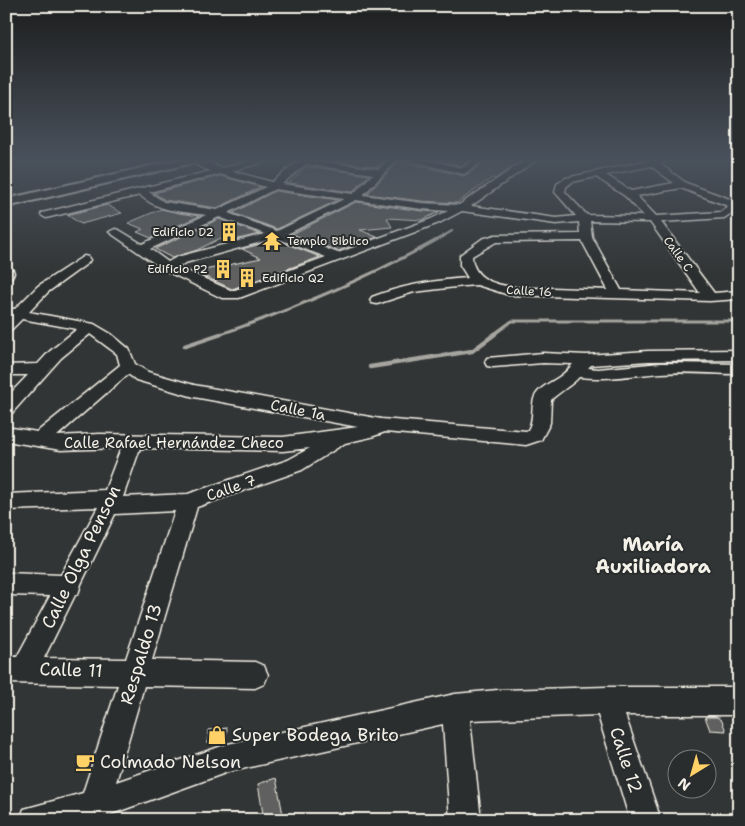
<svg xmlns="http://www.w3.org/2000/svg" width="745" height="826" font-family="'Shantell Sans',sans-serif">
	<style>
		.lines { fill: none; stroke-linecap: round; stroke-linejoin: round }
		.stream-far2 { stroke: #a6a5a0; stroke-width: 2.5 }
		.stream-far1 { stroke: #a6a5a0; stroke-width: 3 }
		.stream { stroke: #a6a5a0; stroke-width: 4.5 }
		.building { fill: #5f605f; stroke: #f4f1e8 }
		.minor-casing { stroke: #f4f1e8; stroke-width: 3 }
		.major-casing { stroke: #f4f1e8; stroke-width: 4 }
		.minor { fill: #2a2d2e; fill-rule: evenodd }
		.major { fill: #2a2d2e; fill-rule: evenodd }
		.labels { text-anchor: middle; stroke-width: 4; stroke-linejoin: round; paint-order: stroke }
		.far-poi-label { font-size: 12px; fill: #f4f1e8; stroke: #2a2d2e; text-anchor: end }
		.far-street-label { font-size: 12px; fill: #f4f1e8; stroke: #2a2d2e }
		.street-label { font-size: 15px; fill: #f4f1e8; stroke: #2a2d2e }
		.near-street-label { font-size: 18px; fill: #f4f1e8; stroke: #2a2d2e }
		.near-poi-label { font-size: 18px; fill: #f4f1e8; stroke: #2a2d2e; text-anchor: start }
		.near-neighbourhood-label { font-size: 19px; font-weight: bold; fill: #f4f1e8; stroke: #2a2d2e }
	</style>
	<rect width="100%" height="100%" fill="#323535"/>
	<filter id="ink" filterUnits="userSpaceOnUse"><feTurbulence type="fractalNoise" baseFrequency=".02" numOctaves="2"/><feDisplacementMap in="SourceGraphic" scale="10" xChannelSelector="R" yChannelSelector="G"/><feConvolveMatrix kernelMatrix="1 2 1 2 8 2 1 2 1" color-interpolation-filters="sRGB"/></filter>
	<g filter="url(#ink)">
		<g class="lines">
			<path class="stream-far2" d="M442,237l10,-6"/>
			<g class="stream-far1">
				<path d="M218,335c77,-26 154,-59 226,-99"/>
				<path d="M493,335l19,-14h227"/>
			</g>
			<g class="stream">
				<path d="M185,346l36,-12"/>
				<path d="M370,367l102,-16 23,-17"/>
			</g>
		</g>
		<g class="building">
			<path d="M330,159h55l-7,8 -49,-6z"/>
			<path d="M433,159h32l5,1 -8,6z"/>
			<path d="M498,159h25l-28,20 -3,-1 -35,25 -35,-2 -55,-7 32,-33 65,15 23,-15 7,2z"/>
			<path d="M306,167l15,1 48,7 -17,17 -63,-9z"/>
			<path d="M220,176l41,11 -44,21 -52,-8 -11,-7z"/>
			<path d="M275,191l63,9 -61,29 -44,-16z"/>
			<path d="M356,202l66,9 17,1 -17,8 -35,-2 5,9 -32,3 17,7 -39,14 -46,-17z"/>
			<path d="M107,205l15,8 -41,11 -14,-9z"/>
			<path d="M161,209l18,4 20,3 -48,22 -14,-6 6,-3 -15,-6z"/>
			<path d="M219,219l40,15 -33,8 -7,-3 -22,11 -25,8 -17,-9z"/>
			<path d="M276,240l44,17 -88,32 -37,-17 66,-14 -19,-9z"/>
			<path d="M705,717h12l5,4 4,10 -16,-1z"/>
			<path d="M227,728l-1,13 -19,2 1,-13z"/>
			<path d="M276,778l8,42h-20l-6,-36z"/>
		</g>
		<g class="lines">
			<g class="minor-casing">
				<g id="minor">
					<path d="M191,159h10l20,9 36,-9h17l-42,12 40,11 29,-23 78,10 9,-10h10l-35,36 59,8 37,2 68,-46h11l-67,47 85,12 20,-2 -21,-24 2,-8 9,-6 89,-19h19l-14,5 26,19 49,18 4,-1v8l-15,10 -63,4 53,71 25,-2v8l-29,2 -201,-6 -32,-10 -13,1 -50,6 -37,12 -5,-1 -2,-3 2,-3c31,-12 63,-17 96,-19l-8,-13v-10l22,-16 13,-4 85,-1 -1,-12 -23,2 -94,-13 -23,12 -200,75h-17l-58,-28 -55,-38 6,-3 4,1 23,14 64,-29c-24,-4 -48,-3 -66,-20l-94,23 -5,-3 1,-2 169,-42 -13,-5zM306,164l67,10 -20,20 -71,-10zM651,166l23,17 -43,8 -25,-16zM220,174l46,13 -49,23 -53,-8 -15,-10zM596,177l29,19 19,20 -57,-1 -22,-23 1,-5 6,-5zM681,188l47,18 -7,6 -65,4 -19,-20zM275,189l69,10 -67,32 -49,-18zM356,200l66,9 26,2 -17,8 -93,34 -51,-19zM219,217l46,17 -88,23 -9,5 -18,-13zM590,221l60,1 50,71 -79,-3 -29,-53zM276,238l50,19 -94,34 -54,-24 7,-4zM582,241l26,49c-19,-1 -37,-1 -55,-2 -25,0 -80,4 -81,-32l24,-14z"/>
					<path d="M404,159h19l39,9 13,-9h11l-22,15z"/>
					<path d="M84,256l4,1 2,3 -2,3 -40,29 -19,20 65,12 17,10 18,15 6,15 13,8 46,13 187,34 145,12 2,-1c6,-10 3,-20 6,-31 4,-12 19,-17 28,-24 4,-3 7,-7 11,-11l-30,-1 -50,4 -6,-1 -2,-4 2,-4 56,-5 43,2 62,-4 91,-1v10l-91,1 -57,4 -3,3 10,1 63,-6 78,1v10c-26,0 -53,-3 -78,-1 -28,2 -53,7 -82,4 -8,9 -19,14 -28,23l-1,23 -9,17 -15,5 -141,-13 -14,5 -26,6 -43,27 -105,37 -45,153 103,2 9,4 4,9 -4,9 -9,4 -111,-2 -28,96 112,-38 227,-50 43,-4 109,-3h132v28h-114l36,105h-31l-32,-105 -128,5 11,100h-31l-7,-96 -215,48 -133,48h-75l4,-11 59,-16 35,-108 -112,-2v-26h11l33,-61 -44,-1v-22l55,2 37,-68 -92,3v-16l99,-4 16,-42 -60,2 -55,-9v-14l31,5 83,-67 -3,-11 -27,-20 -29,24 -49,55 -6,2v-17l22,-23h-22v-10l32,-1 11,-12 28,-23 -55,-10 -11,11 -5,1v-13l2,-1 -2,-1v-8l9,1 23,-23zM128,374l8,6 58,17 164,30 -75,10 -183,-3 -43,2zM140,448l143,3 27,-3 -22,12 -100,34 -65,3zM175,511l-49,148 -82,-1 31,-63 3,-1 3,-10 34,-70z"/>
					<path d="M6,270h7l1,3 -3,5 -5,1z"/>
				</g>
			</g>
			<g class="major-casing">
				<path id="major" d="M181,159h21l-5,3 -191,45v-8z"/>
			</g>
			<use href="#minor" class="minor"/>
			<use href="#major" class="major"/>
		</g>
	</g>
	<linearGradient id="sky" x2="0" y2="1"><stop stop-color="#1c1d1d"/><stop offset="0.58" stop-color="#49515c"/><stop offset="1" stop-color="#49515c" stop-opacity="0"/></linearGradient>
	<rect width="745" height="275" fill="url(#sky)"/>
	<defs>
		<g id="building-bare" transform="scale(1.5)"><path d="M-4-6H4V6H1V3H-1V6H-4ZM-2.5-4.3h1.7v1.8h-1.7ZM.8-4.3h1.7v1.8H.8ZM-2.5-1h1.7V.8h-1.7ZM.8-1h1.7V.8H.8Z" fill="#ffd166" stroke="#2a2d2e" stroke-width="2.5" paint-order="stroke"/></g>
		<g id="temple-bare" transform="scale(1.5)"><path d="M0-6L5-2H3V0L6.5 2.5H4V6H1.5V3h-3V6H-4V2.5H-6.5L-3 0V-2H-5Z" fill="#ffd166" stroke="#2a2d2e" stroke-width="2.5" paint-order="stroke"/></g>
		<g id="shop-bare" transform="scale(1.5)"><path d="M-5-2.5h2.3a2.7 3.5 0 0 1 5.4 0H5L5.5 6h-11ZM-1.5-2.5h3a1.5 2.3 0 0 0-3 0Z" fill="#ffd166" stroke="#2a2d2e" stroke-width="2.5" paint-order="stroke"/></g>
		<g id="cafe-bare" transform="scale(1.5)"><path d="M-5.5-4.5H6V0H3Q3 3.5 0 3.5H-2.5Q-5.5 3.5-5.5 0ZM3-3.2v2h1.7v-2ZM-6 4.5H4V6H-6Z" fill="#ffd166" stroke="#2a2d2e" stroke-width="2.5" paint-order="stroke"/></g>
	</defs>
	<g fill-rule="evenodd">
		<use href="#building-bare" x="229" y="232"/>
		<use href="#temple-bare" x="272" y="241"/>
		<use href="#building-bare" x="223" y="269"/>
		<use href="#building-bare" x="247" y="278"/>
		<use href="#shop-bare" x="217" y="735"/>
		<use href="#cafe-bare" x="85" y="762"/>
	</g>
	<g class="labels">
		<g class="far-poi-label">
			<text x="214" y="236">Edificio D2</text>
			<text x="287" y="245" text-anchor="start">Templo Biblico</text>
			<text x="208" y="273">Edificio P2</text>
			<text x="262" y="282" text-anchor="start">Edificio Q2</text>
		</g>
		<g class="far-street-label">
			<text transform="translate(678 254) rotate(54)" y="4">Calle C</text>
			<text transform="translate(529 291) rotate(3)" y="4">Calle 16</text>
		</g>
		<g class="street-label">
			<text transform="translate(298 410) rotate(11)" y="5">Calle 1a</text>
			<text x="174" y="448">Calle Rafael Hernández Checo</text>
			<text transform="translate(231 488) rotate(-19)" y="5">Calle 7</text>
		</g>
		<g class="near-street-label">
			<text transform="translate(81 557) rotate(-64)" y="6">Calle Olga Penson</text>
			<text transform="translate(141 654) rotate(-73)" y="6">Respaldo 13</text>
			<text transform="translate(71 670) rotate(2)" y="6">Calle 11</text>
			<text transform="translate(626 760) rotate(72)" y="6">Calle 12</text>
		</g>
		<g class="near-poi-label">
			<text x="232" y="741">Super Bodega Brito</text>
			<text x="100" y="768">Colmado Nelson</text>
		</g>
		<g class="near-neighbourhood-label">
			<text x="653" y="551">María<tspan x="653" dy="22">Auxiliadora</tspan></text>
		</g>
	</g>
	<rect width="745" height="826" fill="none" stroke="#2a2d2e" stroke-width="25"/>
	<rect x="12" y="12" width="720" height="801" fill="none" stroke="#f4f1e8" stroke-width="2" filter="url(#ink)"/>
	<g transform="translate(692 774) rotate(217)"><circle r="24" fill="#2a2d2e" stroke="#7b7b78"/>
	<path d="M0-4L9 19L0 12L-9 19Z" fill="#ffd166"/>
	<text y="-8" font-size="14" font-weight="bold" text-anchor="middle" fill="#f4f1e8">N</text>
	</g>
</svg>
